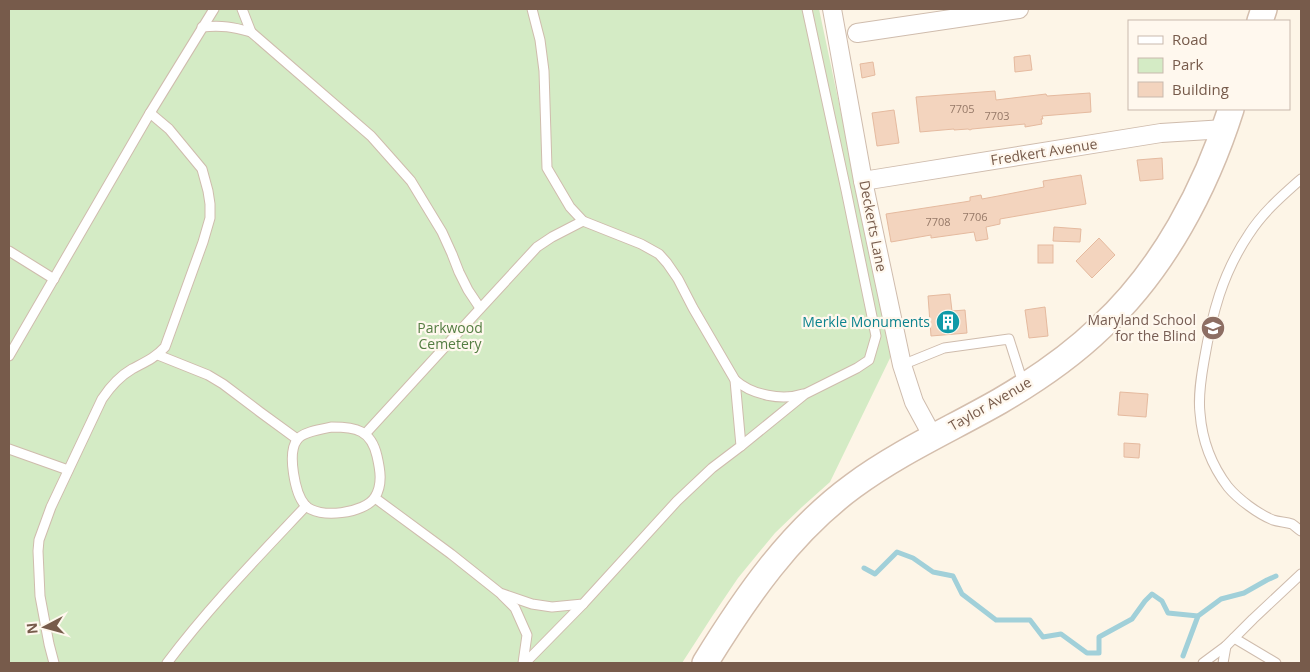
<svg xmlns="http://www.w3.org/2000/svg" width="1310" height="672" font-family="'Open Sans',sans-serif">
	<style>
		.green { fill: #d4ebc5 }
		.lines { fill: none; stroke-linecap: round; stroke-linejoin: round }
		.stream { stroke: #a1d0d9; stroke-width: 5 }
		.building { fill: #f3d4be; stroke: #e5ba9f }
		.service-casing { stroke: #cfbcad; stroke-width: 11 }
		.minor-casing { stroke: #cfbcad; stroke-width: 20 }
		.secondary-casing { stroke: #d4bead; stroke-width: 28 }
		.service { stroke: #fff; stroke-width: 9 }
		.minor { stroke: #fff; stroke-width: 18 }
		.secondary { stroke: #fff; stroke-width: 25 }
		.labels { text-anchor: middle; stroke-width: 4.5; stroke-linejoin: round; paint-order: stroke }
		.number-label { font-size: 11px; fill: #967968 }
		.street-label { font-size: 14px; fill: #775b4b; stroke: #fff8ee }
		.education-label { font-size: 14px; fill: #785e54; stroke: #fff8ee; text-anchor: end }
		.culture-label { font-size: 14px; fill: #0d838f; stroke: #fff8ee; text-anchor: end }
		.park-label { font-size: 14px; fill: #547d42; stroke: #fff8ee }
	</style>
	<rect width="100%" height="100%" fill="#fdf5e7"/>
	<path class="green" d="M9,9h810l73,345 -62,128 -28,25 -27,26 -19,23 -18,22 -25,37 -31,48h-673z"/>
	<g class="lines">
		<g class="stream">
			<path d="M864,568l11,6 22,-22 16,6 20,14 20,4 9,18 34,26h34l13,17 18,-3 26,19h12v-16l33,-18 13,-18 7,-7 10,7 6,12 30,3"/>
			<path d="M1183,656l15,-40 23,-17 23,-6 23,-13 9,-4"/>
		</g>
	</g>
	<g class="building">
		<path d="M1030,55l2,15 -17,2 -1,-15z"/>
		<path d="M873,62l2,13 -13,3 -2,-14z"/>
		<path d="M995,91l1,9 50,-6 1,2 43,-3 1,19 -49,4 1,3h-2l1,5 -17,3v-3l-53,5 -2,1 -2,-1 -14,1v-1l-34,3 -4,-35z"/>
		<path d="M894,110l5,33 -22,3 -5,-33z"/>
		<path d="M1162,158l1,21 -23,2 -3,-21z"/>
		<path d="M1081,175l5,29 -86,15v5l-14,3 2,12 -12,2 -2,-9 -43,6v-3l-40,7 -5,-28 78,-12 6,-1v-4l11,-2 1,4 16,-3 46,-9 -1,-6z"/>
		<path d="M1054,227l27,2 -1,13 -27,-1z"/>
		<path d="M1099,238l16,17 -23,23 -16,-17z"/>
		<rect x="1038" y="245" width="15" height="18"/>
		<path d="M950,294l2,17 13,-1 2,23 -36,3 -3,-40z"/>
		<path d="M1045,307l3,29 -19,2 -4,-28z"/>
		<path d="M1120,392l28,2 -2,23 -28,-2z"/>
		<path d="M1124,443l16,1 -1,14 -15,-1z"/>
	</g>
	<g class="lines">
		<g class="service-casing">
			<g id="service">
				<path d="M242,9l9,23 120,104 40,45 31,51 10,22 7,18 9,18 12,18"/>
				<path d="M202,27c20,-2 31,0 49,5"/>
				<path d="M1301,179c-19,17 -38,33 -52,55 -27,40 -37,80 -45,127 -3,17 -6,35 -4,52 2,27 12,53 28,74 10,12 30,27 45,33 6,2 13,2 19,4 3,2 6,5 9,7"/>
				<path d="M9,251l45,28"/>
				<path d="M158,355l50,20 15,9 37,28 37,27"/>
				<path d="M9,356l141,-243"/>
				<path d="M902,365l42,-17 65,-9 14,44"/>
				<path d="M735,380c17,15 47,21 68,14"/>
				<path d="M332,427c24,0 39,3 45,29 3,13 6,28 -2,41 -9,16 -57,23 -70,8 -10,-11 -18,-52 -8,-65 5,-8 25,-11 35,-13z"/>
				<path d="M366,433l88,-96 83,-90 15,-10 31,-16"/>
				<path d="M741,446l64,-52 52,-26 12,-8 7,-24 -30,-146 -39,-181"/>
				<path d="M9,449l59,21"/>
				<path d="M375,498l76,56 49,39 32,11 20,3 31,-3 94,-103 35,-33 29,-22 -6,-66 -42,-72 -15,-29 -11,-16 -8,-9 -18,-10 -58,-23 -13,-14 -23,-39 -3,-97 -4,-31 -8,-31"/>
				<path d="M502,595l13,13 12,27 -4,28"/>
				<path d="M1234,638l42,25"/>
				<path d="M54,663l-5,-19 -9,-48 -2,-45 1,-11 12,-33 51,-108c8,-12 18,-23 30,-30 13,-7 23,-11 33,-22l38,-105 7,-24v-14l-2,-13 -6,-22 -33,-40 -19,-16 64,-104"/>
				<path d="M167,663c42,-56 91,-106 139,-157"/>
				<path d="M525,663l58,-59"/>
				<path d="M1203,663l23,-17 27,-27 48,-45"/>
				<path d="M1223,663l3,-17"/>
			</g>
		</g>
		<g class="minor-casing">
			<g id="minor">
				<path d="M832,9l31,172 39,184 12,37 19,35"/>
				<path d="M857,33l162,-24"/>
				<path d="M863,181l298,-48 64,-4"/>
			</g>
		</g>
		<g class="secondary-casing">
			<g id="secondary">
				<path d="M1260,21l4,-12"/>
				<path d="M705,663c40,-65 85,-131 148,-177 46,-34 98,-57 147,-85 36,-21 71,-45 101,-74 62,-57 105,-139 130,-218"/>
			</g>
		</g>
		<use href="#service" class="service"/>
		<use href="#minor" class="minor"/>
		<use href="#secondary" class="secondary"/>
	</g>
	<defs>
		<g id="building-disc" transform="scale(1.25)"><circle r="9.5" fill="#0f9aa8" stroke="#fff8ee"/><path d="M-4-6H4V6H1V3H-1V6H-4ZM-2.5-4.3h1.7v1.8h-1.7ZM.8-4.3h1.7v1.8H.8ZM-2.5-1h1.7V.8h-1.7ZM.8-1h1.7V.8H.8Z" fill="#fff"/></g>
		<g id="school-disc" transform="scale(1.25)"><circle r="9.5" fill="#8d6e63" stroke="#fff8ee"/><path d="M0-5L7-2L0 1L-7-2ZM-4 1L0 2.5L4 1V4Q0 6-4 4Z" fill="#fff"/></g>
	</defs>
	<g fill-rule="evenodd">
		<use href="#building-disc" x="948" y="322"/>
		<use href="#school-disc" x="1213" y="328"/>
	</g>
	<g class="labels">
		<g class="number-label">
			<text x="962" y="113">7705</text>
			<text x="997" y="120">7703</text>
			<text x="975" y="221">7706</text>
			<text x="938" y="226">7708</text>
		</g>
		<g class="street-label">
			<text transform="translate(1044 152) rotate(-9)" y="5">Fredkert Avenue</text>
			<text transform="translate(873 226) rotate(79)" y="5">Deckerts Lane</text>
			<text transform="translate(990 404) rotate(-30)" y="5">Taylor Avenue</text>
		</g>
		<g class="education-label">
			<text x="1196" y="325">Maryland School<tspan x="1196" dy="16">for the Blind</tspan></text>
		</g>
		<g class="culture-label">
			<text x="930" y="327">Merkle Monuments</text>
		</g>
		<g class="park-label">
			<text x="450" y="333">Parkwood<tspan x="450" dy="16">Cemetery</tspan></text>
		</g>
	</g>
	<rect width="1310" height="672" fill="none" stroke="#775b4b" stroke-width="20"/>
	<rect x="1128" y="20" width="162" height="90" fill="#fff8ee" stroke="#c9b9ad"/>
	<rect x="1138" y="36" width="25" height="8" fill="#ffffff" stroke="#c9b9ad"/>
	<text x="1172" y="45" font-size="15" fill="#775b4b">Road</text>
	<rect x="1138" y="58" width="25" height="15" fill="#d4ebc5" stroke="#c9b9ad"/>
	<text x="1172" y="70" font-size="15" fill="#775b4b">Park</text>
	<rect x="1138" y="82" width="25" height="15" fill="#f3d4be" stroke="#c9b9ad"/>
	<text x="1172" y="95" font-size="15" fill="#775b4b">Building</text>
	<g transform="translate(45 627) rotate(264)" stroke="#fff8ee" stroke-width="4" paint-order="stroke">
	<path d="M0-4L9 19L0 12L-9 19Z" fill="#775b4b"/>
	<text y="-8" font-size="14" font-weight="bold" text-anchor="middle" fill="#775b4b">N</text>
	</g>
</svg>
